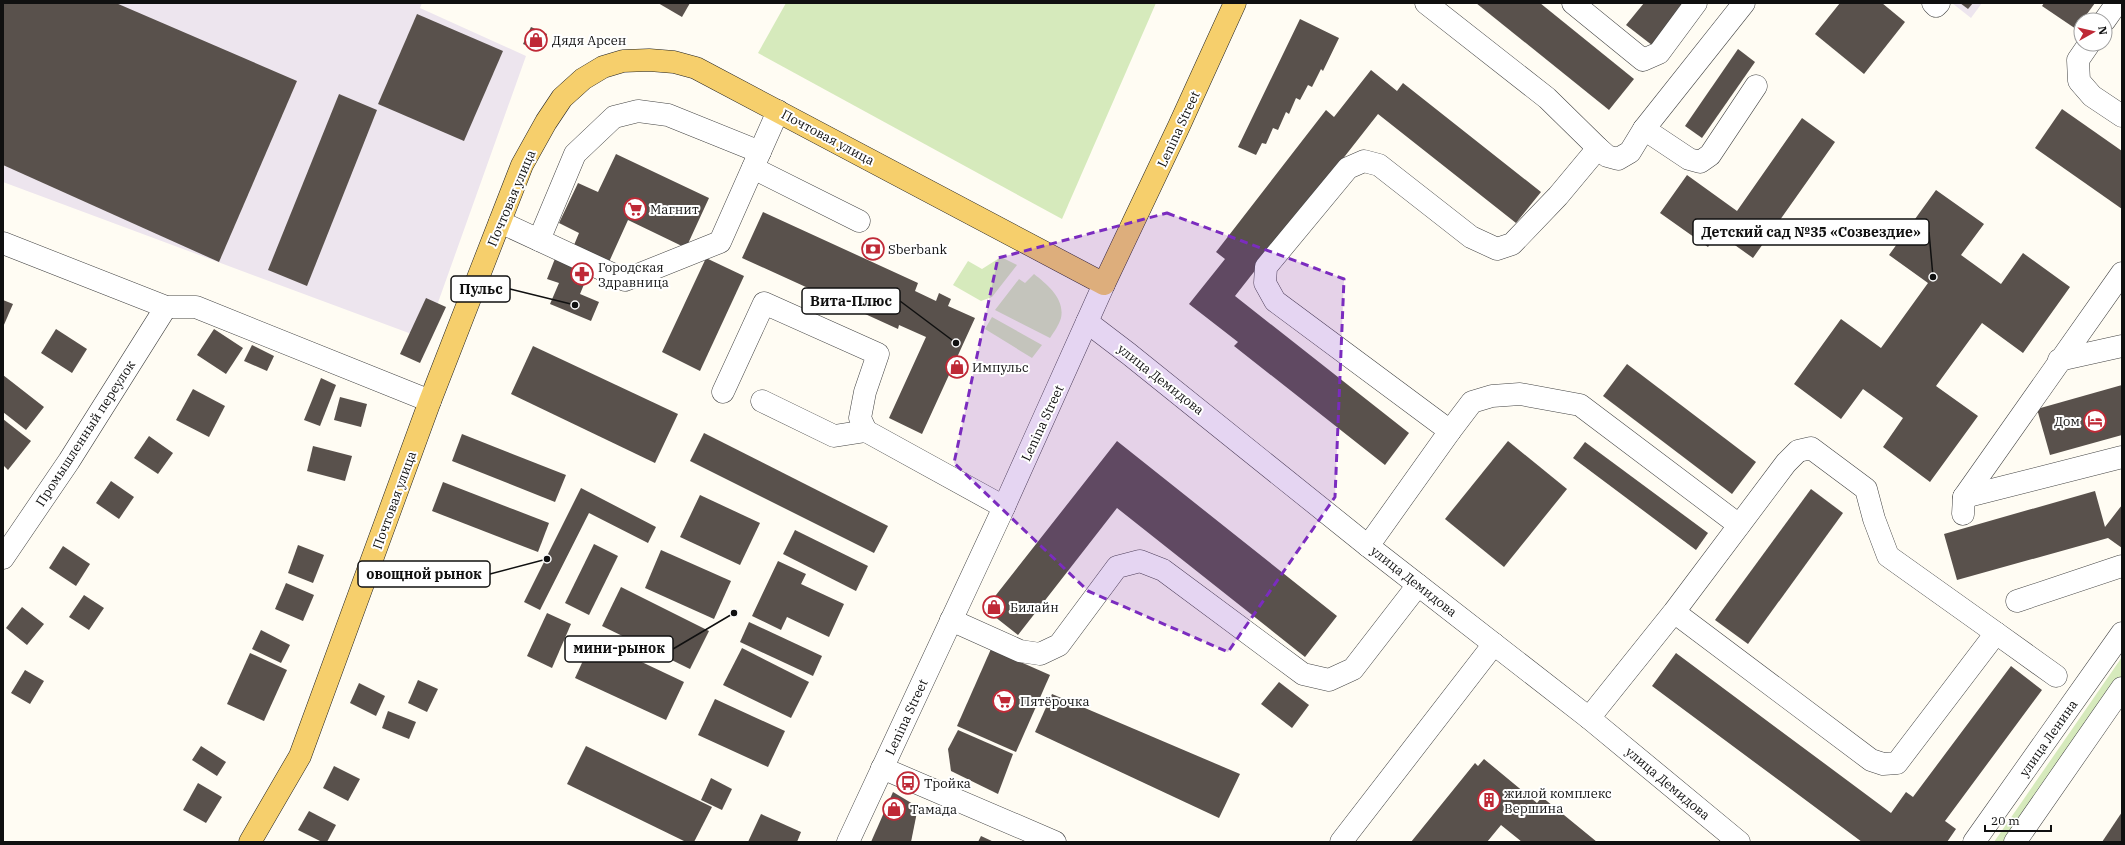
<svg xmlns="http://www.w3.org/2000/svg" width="2125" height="845" font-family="'IBM Plex Serif',serif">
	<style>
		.industrial { fill: #ede5ee }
		.green { fill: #d6eabc }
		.building { fill: #59514c }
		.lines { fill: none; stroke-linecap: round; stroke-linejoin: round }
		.minor-casing { stroke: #434343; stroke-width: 23 }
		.major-casing { stroke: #212121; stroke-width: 23 }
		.minor { stroke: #fff; stroke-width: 22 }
		.major { stroke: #f6cf6c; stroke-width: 22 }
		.marked { fill: #7b2cbf; fill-opacity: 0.2; stroke: #7b2cbf; stroke-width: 3; stroke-dasharray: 8 5; stroke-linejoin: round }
		.labels { text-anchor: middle; stroke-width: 4; stroke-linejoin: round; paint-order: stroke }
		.poi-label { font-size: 13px; fill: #101010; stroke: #fff; text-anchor: start }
		.street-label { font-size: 13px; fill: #101010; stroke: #fff }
		.leader { fill: none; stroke: #101010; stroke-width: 1.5 }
		.callout-dot { fill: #101010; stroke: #fff; stroke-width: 1.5 }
		.callout { fill: #fff; stroke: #101010; stroke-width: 1.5 }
		.callout-label { font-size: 14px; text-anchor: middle; font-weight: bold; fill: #101010 }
	</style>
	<rect width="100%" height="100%" fill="#fffcf3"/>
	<g class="industrial">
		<path d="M3,3h419l-2,5 106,48 -101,283 -422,-157z"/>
		<path d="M1952,3h30l-11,15z"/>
	</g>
	<g class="green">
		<path d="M786,3h370l-94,216 -304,-166z"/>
		<path d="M1001,257l16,8 -25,32 -11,4 -28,-16 15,-24 14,8z"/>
		<path d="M1034,274c14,11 31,25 27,44 -2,7 -7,14 -11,20l-55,-28 24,-31 6,4z"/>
		<path d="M992,317l50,28 -10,13 -47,-29z"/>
		<path d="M2122,657v18l-116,167h-12z"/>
	</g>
	<g class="building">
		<path d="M4,3h112l181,78 -78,181 -216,-97z"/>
		<path d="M658,3h32l-8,14z"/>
		<path d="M1476,3h64l94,76 -25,31z"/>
		<path d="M1644,3h50l-37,46 -31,-24z"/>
		<path d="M1840,3h42l23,19 -41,52 -49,-40z"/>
		<path d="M1960,3h13l-5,6z"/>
		<path d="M2044,3h51l-19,26 -34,-23z"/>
		<path d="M417,14l86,37 -39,90 -86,-37z"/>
		<path d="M1300,19l39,19 -16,33 -2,-2 -9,18 -4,-2 -8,15 -4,-2 -7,16 -3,-2 -8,18 -5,-2 -7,16 -4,-1 -6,12 -18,-8z"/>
		<path d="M531,27l16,7 -8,17 -16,-7z"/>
		<path d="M1738,49l17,13 -53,76 -17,-12z"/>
		<path d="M1371,70l26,21 6,-8 138,109 -25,31 -138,-109 -143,182 174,137 -24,32 -151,-119 4,-4 -49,-38 36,-45 -9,-7 110,-142 8,7z"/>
		<path d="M339,94l38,16 -70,176 -39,-16z"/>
		<path d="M2062,109l60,42v58l-87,-61z"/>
		<path d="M1802,118l33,24 -82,116 -35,-25 -10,14 -48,-34 27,-38 50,36z"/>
		<path d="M616,154l93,44 -23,50 -58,-28 -19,42 -35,-17 5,-12 -20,-10 19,-40 20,9z"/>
		<path d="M1936,190l48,34 -23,31 40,29 22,-31 47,34 -47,66 -41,-30 -46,63 42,30 -48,66 -47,-35 20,-29 -40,-29 -22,30 -47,-35 47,-65 40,29 47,-65 -39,-28z"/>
		<path d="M763,212l155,71 -3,8 21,10 3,-8 12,6 -3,7 27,12 -53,116 -33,-16 37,-81 -27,-12 -1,4 -156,-71z"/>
		<path d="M556,256l34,14 -10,24 19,8 -8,19 -41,-17 9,-21 -12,-4z"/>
		<path d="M706,258l38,18 -44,95 -38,-19z"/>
		<path d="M426,298l20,9 -26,56 -20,-9z"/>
		<path d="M3,300l10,4 -10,23z"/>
		<path d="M56,329l31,20 -15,24 -31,-20z"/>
		<path d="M214,329l29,19 -17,26 -29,-19z"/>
		<path d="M252,345l22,11 -7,15 -23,-10z"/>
		<path d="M533,346l145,68 -23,49 -144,-69z"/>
		<path d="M1627,364l129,98 -24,32 -129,-98z"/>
		<path d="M3,375l41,32 -18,23 -23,-18z"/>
		<path d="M321,378l15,7 -16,41 -16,-6z"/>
		<path d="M2122,385v50l-72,20 -13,-46z"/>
		<path d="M193,389l32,17 -16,31 -33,-17z"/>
		<path d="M340,397l27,7 -6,23 -27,-7z"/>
		<path d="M3,419l28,22 -23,29 -5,-5z"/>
		<path d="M704,433l184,93 -14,27 -184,-92z"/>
		<path d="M462,434l104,41 -11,27 -103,-41z"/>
		<path d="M149,436l24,17 -15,21 -24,-16z"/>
		<path d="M1117,441l220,175 -32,41 -188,-149 -99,127 -33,-26z"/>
		<path d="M1508,441l59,48 -63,78 -59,-48z"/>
		<path d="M1585,442l123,91 -12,17 -123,-92z"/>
		<path d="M313,446l39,10 -7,25 -38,-10z"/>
		<path d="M111,481l23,16 -15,22 -23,-16z"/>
		<path d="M443,482l106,41 -11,29 -106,-41z"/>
		<path d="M581,488l75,39 -8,16 -59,-30 -49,97 -16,-8z"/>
		<path d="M1811,489l32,24 -95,131 -33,-24z"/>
		<path d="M2095,491l10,36 17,-22v43l-14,-10 -151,42 -13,-46z"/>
		<path d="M700,495l60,28 -20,42 -60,-28z"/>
		<path d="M795,530l73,36 -12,25 -73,-37z"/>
		<path d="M594,544l24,12 -29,59 -24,-12z"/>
		<path d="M298,545l26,10 -11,28 -25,-10z"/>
		<path d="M63,546l27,18 -14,22 -27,-18z"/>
		<path d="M661,550l70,31 -17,38 -69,-31z"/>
		<path d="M778,561l28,13 -5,10 43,20 -15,33 -42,-20 -6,13 -29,-14z"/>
		<path d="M286,583l28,12 -11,26 -28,-12z"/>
		<path d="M621,587l88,44 -19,38 -88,-43z"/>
		<path d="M84,595l20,13 -15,22 -20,-13z"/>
		<path d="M22,607l22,17 -17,21 -21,-17z"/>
		<path d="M547,613l24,11 -19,44 -25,-12z"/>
		<path d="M749,622l73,34 -9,20 -73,-34z"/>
		<path d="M261,630l29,15 -9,18 -29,-14z"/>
		<path d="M593,639l91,43 -18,38 -91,-42z"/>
		<path d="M742,648l67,34 -18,36 -68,-33z"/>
		<path d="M991,649l59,26 -34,77 -59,-26z"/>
		<path d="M250,653l37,17 -23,51 -37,-17z"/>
		<path d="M1676,653l215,160 15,-21 7,5 98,-131 31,24 -97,131 11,8 -9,13h-85l-210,-156z"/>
		<path d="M25,670l19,11 -14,23 -19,-11z"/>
		<path d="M418,680l20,9 -11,23 -19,-9z"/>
		<path d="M1279,682l30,23 -17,23 -31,-24z"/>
		<path d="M359,683l26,13 -9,20 -26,-13z"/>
		<path d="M1052,694l188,80 -21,44 -184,-86z"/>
		<path d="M715,699l70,32 -17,36 -70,-32z"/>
		<path d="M388,711l28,11 -7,17 -27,-11z"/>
		<path d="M958,730l55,24 -15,40 -47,-23 -3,-22z"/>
		<path d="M201,746l25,16 -9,14 -25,-16z"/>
		<path d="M586,746l126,61 -18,35h-8l-119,-58z"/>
		<path d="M1484,759l53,44 5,-6 55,45h-75l-21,-17 -14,17h-76l64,-79 3,3z"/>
		<path d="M334,766l26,13 -12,22 -25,-13z"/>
		<path d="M711,778l21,11 -10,21 -21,-10z"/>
		<path d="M198,783l24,14 -16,26 -23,-13z"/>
		<path d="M893,792l25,15 -7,35h-40z"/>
		<path d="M309,811l27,14 -9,17h-5l-24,-12z"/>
		<path d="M2122,812v30h-20z"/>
		<path d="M761,814l40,18 -4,10h-49z"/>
		<path d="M981,836l13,6h-16z"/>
	</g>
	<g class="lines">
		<g class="minor-casing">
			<g id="minor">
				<path d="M1573,3l70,57 16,-7 37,-50"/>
				<path d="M1933,3l3,3 3,-3"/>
				<path d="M2105,20l12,-17"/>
				<path d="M2089,44l-11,16 1,21 13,15 30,20"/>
				<path d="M1644,129l45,30 11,3 10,-7 46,-69"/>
				<path d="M1598,148l9,8 11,3 12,-7 14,-23 100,-126"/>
				<path d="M753,168l106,53"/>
				<path d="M500,222l125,58 95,-38 58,-131"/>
				<path d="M539,240l36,-86 39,-37 24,-6 30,4 92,37"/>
				<path d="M3,243l163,64h30l234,94"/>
				<path d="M1087,322l42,32 239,192 221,172 150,124"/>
				<path d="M2059,360l63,-14"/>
				<path d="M723,392l41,-89 114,51 -13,38 -5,26 6,13 138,76"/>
				<path d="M762,401l72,35 32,-5"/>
				<path d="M1450,431l22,-29 20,-6 28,-2 60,11 159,120"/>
				<path d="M1964,497l158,-40"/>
				<path d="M1963,514l1,-17 158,-224"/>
				<path d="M1368,546l82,-115 -175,-130 -10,-18 1,-16 82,-99 16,-7 15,4 92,72 26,12 15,-5 46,-48 40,-48 -51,-50 -121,-95"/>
				<path d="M3,558l66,-97 97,-154"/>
				<path d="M2017,601l105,-35"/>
				<path d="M951,620l69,31 20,3 19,-9 58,-78 23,-6 23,9 140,104 26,6 24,-11 65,-84"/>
				<path d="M1996,633l60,43"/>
				<path d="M1589,718l85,-106 112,-149 12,-12 13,-3 55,41 8,30 14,37 108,77 -99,130 -14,1 -12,-4 -197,-148"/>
				<path d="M882,768l173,74"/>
				<path d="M848,842l156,-335 100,-223"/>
				<path d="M1341,842l153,-198"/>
				<path d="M1974,842l148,-209"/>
				<path d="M2015,842l107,-154"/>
			</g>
		</g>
		<g class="major-casing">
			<path id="major" d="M250,842l50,-86 130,-355 92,-236 24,-43 16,-24 21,-19 20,-12 20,-6 26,-1 25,2 22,6 408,216 75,-158 56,-123"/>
		</g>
		<use href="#minor" class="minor"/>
		<use href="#major" class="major"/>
	</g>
	<path class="marked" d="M1167,213l177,66 -9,218 -107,155 -140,-61 -134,-128 44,-205z"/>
	<defs>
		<g id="shop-ring" transform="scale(1.15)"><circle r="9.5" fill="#fff" stroke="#bf2936" stroke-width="1.5"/><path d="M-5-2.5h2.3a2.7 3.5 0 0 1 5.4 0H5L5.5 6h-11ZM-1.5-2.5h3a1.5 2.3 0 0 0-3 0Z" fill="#bf2936"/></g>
		<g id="supermarket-ring" transform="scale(1.15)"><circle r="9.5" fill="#fff" stroke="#bf2936" stroke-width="1.5"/><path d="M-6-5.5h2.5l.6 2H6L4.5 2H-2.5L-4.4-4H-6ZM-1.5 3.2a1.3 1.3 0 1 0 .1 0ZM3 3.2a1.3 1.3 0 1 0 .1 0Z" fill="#bf2936"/></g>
		<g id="bank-ring" transform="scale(1.15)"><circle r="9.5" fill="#fff" stroke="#bf2936" stroke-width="1.5"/><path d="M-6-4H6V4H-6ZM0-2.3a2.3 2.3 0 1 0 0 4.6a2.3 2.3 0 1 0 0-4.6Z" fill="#bf2936"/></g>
		<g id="pharmacy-ring" transform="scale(1.15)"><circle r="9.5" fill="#fff" stroke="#bf2936" stroke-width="1.5"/><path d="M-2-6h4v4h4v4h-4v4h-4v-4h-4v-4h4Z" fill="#bf2936"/></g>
		<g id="hotel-ring" transform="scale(1.15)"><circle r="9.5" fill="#fff" stroke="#bf2936" stroke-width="1.5"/><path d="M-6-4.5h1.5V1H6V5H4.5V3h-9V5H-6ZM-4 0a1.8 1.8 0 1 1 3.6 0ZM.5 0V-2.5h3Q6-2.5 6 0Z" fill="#bf2936"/></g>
		<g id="bus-ring" transform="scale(1.15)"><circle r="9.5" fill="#fff" stroke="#bf2936" stroke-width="1.5"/><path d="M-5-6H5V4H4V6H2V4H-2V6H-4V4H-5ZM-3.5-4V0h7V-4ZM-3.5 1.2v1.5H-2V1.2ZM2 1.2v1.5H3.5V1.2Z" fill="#bf2936"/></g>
		<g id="building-ring" transform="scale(1.15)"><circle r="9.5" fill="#fff" stroke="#bf2936" stroke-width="1.5"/><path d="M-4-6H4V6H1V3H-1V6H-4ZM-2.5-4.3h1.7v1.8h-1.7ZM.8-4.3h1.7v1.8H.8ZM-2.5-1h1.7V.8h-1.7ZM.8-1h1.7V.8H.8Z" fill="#bf2936"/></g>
	</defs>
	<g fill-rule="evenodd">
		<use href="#shop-ring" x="536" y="40"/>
		<use href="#supermarket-ring" x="635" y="209"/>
		<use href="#bank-ring" x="873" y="249"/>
		<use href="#pharmacy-ring" x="582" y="274"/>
		<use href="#shop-ring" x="957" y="367"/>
		<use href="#hotel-ring" x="2095" y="421"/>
		<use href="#shop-ring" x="994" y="607"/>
		<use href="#supermarket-ring" x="1004" y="701"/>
		<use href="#bus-ring" x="908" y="783"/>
		<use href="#building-ring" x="1489" y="800"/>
		<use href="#shop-ring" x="894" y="809"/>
	</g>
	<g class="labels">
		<g class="poi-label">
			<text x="552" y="45">Дядя Арсен</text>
			<text x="650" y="214">Магнит</text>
			<text x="888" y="254">Sberbank</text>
			<text x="598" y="272">Городская<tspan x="598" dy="15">Здравница</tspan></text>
			<text x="972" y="372">Импульс</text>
			<text x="2080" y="426" text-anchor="end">Дом</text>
			<text x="1010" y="612">Билайн</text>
			<text x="1020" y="706">Пятёрочка</text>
			<text x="924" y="788">Тройка</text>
			<text x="1504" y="798">жилой комплекс<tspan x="1504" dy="15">Вершина</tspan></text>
			<text x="910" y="814">Тамада</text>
		</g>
		<g class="street-label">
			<text transform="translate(1178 129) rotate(-65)" y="5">Lenina Street</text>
			<text transform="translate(828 137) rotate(28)" y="5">Почтовая улица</text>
			<text transform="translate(511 198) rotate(-67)" y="5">Почтовая улица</text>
			<text transform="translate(1161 379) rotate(38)" y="5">улица Демидова</text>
			<text transform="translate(1042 423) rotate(-65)" y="5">Lenina Street</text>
			<text transform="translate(85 433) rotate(-57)" y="5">Промышленный переулок</text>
			<text transform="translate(394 500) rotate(-70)" y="5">Почтовая улица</text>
			<text transform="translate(1414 581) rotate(38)" y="5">улица Демидова</text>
			<text transform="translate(906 717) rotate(-65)" y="5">Lenina Street</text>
			<text transform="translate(2048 738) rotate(-55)" y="5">улица Ленина</text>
			<text transform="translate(1668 783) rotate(40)" y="5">улица Демидова</text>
		</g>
	</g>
	<path class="leader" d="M1933 277L1929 232M575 305L510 289M956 343L900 301M547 559L490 574M734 613L673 649"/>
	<g class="callout-dot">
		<circle cx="1933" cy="277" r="4"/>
		<circle cx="575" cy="305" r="4"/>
		<circle cx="956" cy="343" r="4"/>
		<circle cx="547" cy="559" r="4"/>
		<circle cx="734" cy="613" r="4"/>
	</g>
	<g class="callout">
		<rect x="1693" y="219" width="236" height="26" rx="4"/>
		<rect x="451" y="276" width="59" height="26" rx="4"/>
		<rect x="802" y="288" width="98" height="26" rx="4"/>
		<rect x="358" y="561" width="132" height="26" rx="4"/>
		<rect x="565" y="636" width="108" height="26" rx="4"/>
	</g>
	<g class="callout-label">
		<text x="1811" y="237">Детский сад №35 «Созвездие»</text>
		<text x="481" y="294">Пульс</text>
		<text x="851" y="306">Вита-Плюс</text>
		<text x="424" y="579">овощной рынок</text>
		<text x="619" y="653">мини-рынок</text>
	</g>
	<rect width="2125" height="845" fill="none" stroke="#101010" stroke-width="8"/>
	<g transform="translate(2093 32) rotate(82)"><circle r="19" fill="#ffffff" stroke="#9f9f9f"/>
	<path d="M0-3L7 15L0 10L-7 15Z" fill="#bf2936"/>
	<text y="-6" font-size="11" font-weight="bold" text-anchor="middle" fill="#101010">N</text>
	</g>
	<path d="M1985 825v6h66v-6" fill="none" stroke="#101010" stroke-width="2"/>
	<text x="1991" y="825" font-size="12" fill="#101010" stroke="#ffffff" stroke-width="3" paint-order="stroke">20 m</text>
</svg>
